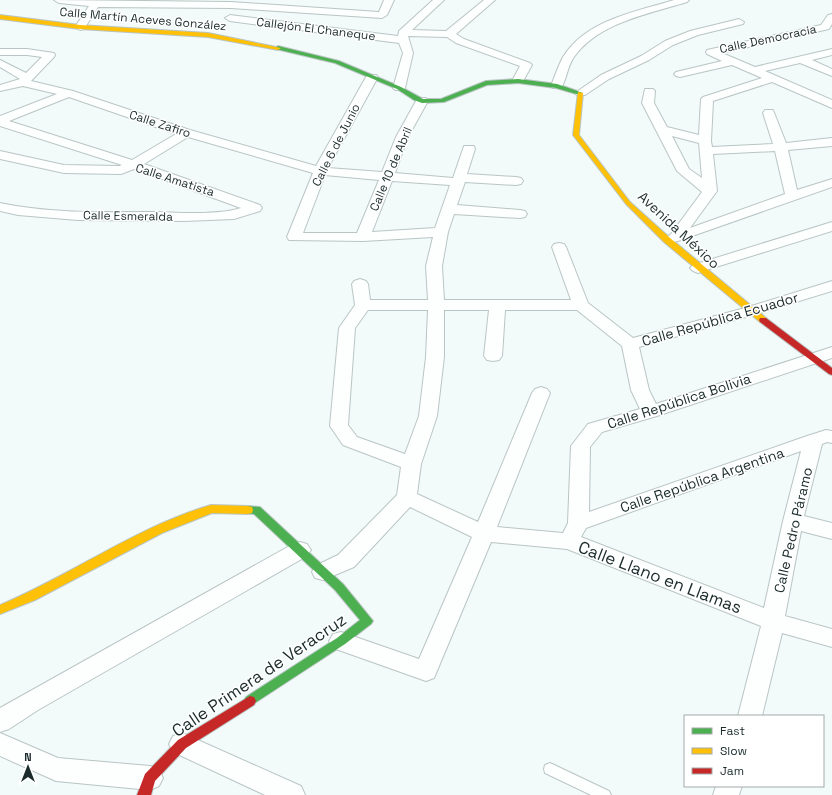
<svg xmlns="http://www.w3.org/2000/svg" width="832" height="795" font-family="'Space Grotesk',sans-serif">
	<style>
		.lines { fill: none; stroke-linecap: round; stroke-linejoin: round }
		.lane-casing { stroke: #b9c5c4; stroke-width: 2 }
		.street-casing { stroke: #b9c5c4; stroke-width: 2 }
		.fast-casing { stroke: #b9c5c4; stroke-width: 2 }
		.slow-casing { stroke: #b9c5c4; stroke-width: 2 }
		.jam-casing { stroke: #b9c5c4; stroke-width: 2 }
		.lane { fill: #fdfefe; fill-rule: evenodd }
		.street { fill: #fdfefe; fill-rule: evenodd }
		.fast { fill: #4caf50; fill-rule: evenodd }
		.slow { fill: #ffc107; fill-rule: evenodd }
		.jam { fill: #c62828; fill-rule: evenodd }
		.labels { text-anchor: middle; stroke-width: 3; stroke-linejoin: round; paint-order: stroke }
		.far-street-label { font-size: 12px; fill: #1b2b2b; stroke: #fff }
		.street-label { font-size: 14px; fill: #1b2b2b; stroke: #fff }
		.near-street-label { font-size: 17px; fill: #1b2b2b; stroke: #fff }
	</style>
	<rect width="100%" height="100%" fill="#f2fbfa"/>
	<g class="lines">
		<g class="lane-casing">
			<path id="lane" d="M550,763l59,28 2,4h-20l-46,-22 -1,-4 1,-4z"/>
		</g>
		<g class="street-casing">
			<g id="street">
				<path d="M54,0l177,2 148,10 5,-12h10l-7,15 -5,3 -151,-10 -133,-1 -14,22 -4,1 -5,-3 14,-21 -30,-3z"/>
				<path d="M433,0h11l-32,30 34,1 38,-31h11l-39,34 8,5 66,24 2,2 -10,18h-8l-2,-2 8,-15 -64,-23 -9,-6 -39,-1 5,17 -8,35 -2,2h-8l-2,-2 10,-35 -4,-10 -169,-22 -5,-3 5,-3 168,21 1,-5z"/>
				<path d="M674,0h15l-2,2c-38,12 -88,20 -113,55 -7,10 -7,22 -13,31h-8l-2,-2c4,-10 7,-20 12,-29 23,-37 72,-45 111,-57z"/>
				<path d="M832,14v10l-3,5 -107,24 33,14 77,-18v6l-20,5 20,9v7l-32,-13 -35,8 67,29v8l-60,-26 -59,19 -2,40 1,6 61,-3 -10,-31 2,-3h8l13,33 46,-5v8l-44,4 9,40 35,-11v8l-154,54 -5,1 -5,-1 -2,-3 5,-4 31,-42 -25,-21 -35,-68 3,-14h8l2,2 -1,12 13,24 32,8 2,-36 2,-2 59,-19 -30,-13 -52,12 -4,-1 -2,-2 2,-2 46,-11 -15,-7 -1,-2 1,-2 114,-25 7,-10zM672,136l27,7 3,35 -13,-9zM775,151l10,43 -95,34 27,-37 -4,-37z"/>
				<path d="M739,19l5,3 -1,2 -45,11 -25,10 -24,15 -40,19 -24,16h-8l-2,-2 26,-18 40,-19 24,-15 25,-10z"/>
				<path d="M0,49h27l27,4 1,2 -1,2 -23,24 42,10 117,39 126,36 50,-89 2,-2h8l2,2 -50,91 54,4 14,-35 20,-36 2,-3h8l2,3 -20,36 -13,36 58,5 10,-29 1,-3h10l1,3 -8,25 49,3 5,1 2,3 -2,3 -5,1 -51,-3 -8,23 63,5 5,1 2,3 -2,3 -5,1 -66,-4 -6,18 -6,34 2,34h127l-19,-53 2,-3 5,-1 5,1 2,3 22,56 45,35 112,-30 87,-27v10l-75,23 -118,33 10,43 7,14 176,-57v11l-175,58 -55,16 -12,15 -1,65 218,-76 19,-6 6,1v12l-5,-1 -5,2 -18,72 28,7v16l-31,-8 -16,85 47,13v18l-50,-14 -20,83h-24l23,-90 -194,-77 -76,-7 -57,136 -8,3 -93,-33 -4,-7 4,-7 8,-2 78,27 53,-122 -62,-30 -56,60 -31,13 -8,-2 -3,-6 3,-6 23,-11 59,-60 4,-28 -58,-22 -13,-19 9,-98 16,-23 -3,-21 2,-3 6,-2 6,2 2,3 2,16h58l-2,-34 7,-29 -70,4 -74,-1 -2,-3 26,-64 -125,-36 -44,27 116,41 2,3 -2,3 -26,8 -50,2 -106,-1 -60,-5 -18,-4v-8c52,11 106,9 159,9 24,1 60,3 82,-4l-107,-39 -13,5 -57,-1 -64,-14v-8l64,14 55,1 3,-1 -122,-39v-10l57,-22 -34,-8 -23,5v-6l20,-6 -20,-12v-7l26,13 16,-16 -15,-2h-27zM69,97l107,37 -44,26 -123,-39zM325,175l54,5 -22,53h-54zM392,181l58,4 -15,43 -63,4zM368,310h60l-2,47 -7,59 -14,38 -48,-17 -9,-12 7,-97zM444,310h45l-5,46 3,4 6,1 6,-1 3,-4 3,-46h72l45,36 9,44 9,19 -52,15 -17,22 -3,77 -5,10 -66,-6 53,-134 -3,-4 -6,-2 -6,2 -3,4 -54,129 -61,-28 4,-30 16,-48 7,-59zM801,451l-18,70 -19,87 -183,-71 5,-9z"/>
				<path d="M832,222v9l-129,40 -5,2 -5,-2 -3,-3 3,-3z"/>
				<path d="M300,542l7,2 4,6 -4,6 -269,154 -29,19 -9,3v-24l293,-164z"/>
				<path d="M0,733l58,25 92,8 9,4 4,8 -4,8 -9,4 -94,-9 -56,-25z"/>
				<path d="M182,733l119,53 4,9h-40l-92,-43 -4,-8 4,-8z"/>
				<path d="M716,786h26l-3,9h-26z"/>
			</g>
		</g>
		<g class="fast-casing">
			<g id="fast">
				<path d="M278,46l61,15 62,26 22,12h18l45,-18 32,-2 39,5 26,9 -3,2 -24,-7 -38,-5 -31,2 -43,17 -22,1 -8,-3 -17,-11 -62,-26 -59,-14 -1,-1z"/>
				<path d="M248,506l12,1 83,77 30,37 -2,3 -26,20 -95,62 -4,-1 -2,-4 2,-4 91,-59 23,-18 -25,-30 -81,-76 -10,-1 -1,-3 1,-3z"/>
			</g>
		</g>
		<g class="slow-casing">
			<g id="slow">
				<path d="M0,15l80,10 128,8 73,15 -3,2 -70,-13 -128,-8 -80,-10z"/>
				<path d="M578,92l5,1 -4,42 51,67 40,36 96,80 1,2 -1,2h-6l-96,-80 -38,-38 -53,-69z"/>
				<path d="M211,505l37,1 4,1 1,3 -1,3 -4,1 -36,-1 -50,20 -127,67 -35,14v-9c72,-30 136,-78 211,-100z"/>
			</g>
		</g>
		<g class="jam-casing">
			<g id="jam">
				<path d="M760,318h6l66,50v7l-3,-1 -69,-52 -1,-2z"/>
				<path d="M250,696l4,1 2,4 -2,4 -68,43 -31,33 -4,14h-14l8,-21 33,-34z"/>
			</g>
		</g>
		<use href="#lane" class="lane"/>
		<use href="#street" class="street"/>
		<use href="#fast" class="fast"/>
		<use href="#slow" class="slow"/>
		<use href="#jam" class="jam"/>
	</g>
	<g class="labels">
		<g class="far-street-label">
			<text transform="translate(143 19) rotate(5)" y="4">Calle Martín Aceves González</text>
			<text transform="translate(316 29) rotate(7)" y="4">Callejón El Chaneque</text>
			<text transform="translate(768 39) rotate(-12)" y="4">Calle Democracia</text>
			<text transform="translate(160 124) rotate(18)" y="4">Calle Zafiro</text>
			<text transform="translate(336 145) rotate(-63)" y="4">Calle 6 de Junio</text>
			<text transform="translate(391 169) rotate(-67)" y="4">Calle 10 de Abril</text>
			<text transform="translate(175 180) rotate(18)" y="4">Calle Amatista</text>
			<text transform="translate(128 216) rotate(1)" y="4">Calle Esmeralda</text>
		</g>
		<g class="street-label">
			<text transform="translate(679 230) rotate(43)" y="5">Avenida México</text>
			<text transform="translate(720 319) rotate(-16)" y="5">Calle República Ecuador</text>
			<text transform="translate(679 401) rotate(-18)" y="5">Calle República Bolivia</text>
			<text transform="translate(702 480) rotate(-19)" y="5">Calle República Argentina</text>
			<text transform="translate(793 530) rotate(-77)" y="5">Calle Pedro Páramo</text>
		</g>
		<g class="near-street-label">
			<text transform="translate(660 577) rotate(21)" y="6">Calle Llano en Llamas</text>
			<text transform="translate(259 675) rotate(-34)" y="6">Calle Primera de Veracruz</text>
		</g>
	</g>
	<rect x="684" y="715" width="140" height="72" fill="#ffffff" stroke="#a4aaaa"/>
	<rect x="692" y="728" width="20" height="6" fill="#4caf50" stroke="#a4aaaa"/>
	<text x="720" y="735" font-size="12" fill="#1b2b2b">Fast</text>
	<rect x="692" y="748" width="20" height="6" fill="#ffc107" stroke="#a4aaaa"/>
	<text x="720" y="755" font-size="12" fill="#1b2b2b">Slow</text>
	<rect x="692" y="768" width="20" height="6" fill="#c62828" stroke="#a4aaaa"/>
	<text x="720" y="775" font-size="12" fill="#1b2b2b">Jam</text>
	<g transform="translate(28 767)" stroke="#ffffff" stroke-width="3" paint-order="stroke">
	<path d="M0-3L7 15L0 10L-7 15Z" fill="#1b2b2b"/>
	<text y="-6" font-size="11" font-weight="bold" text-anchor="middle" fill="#1b2b2b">N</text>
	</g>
</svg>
